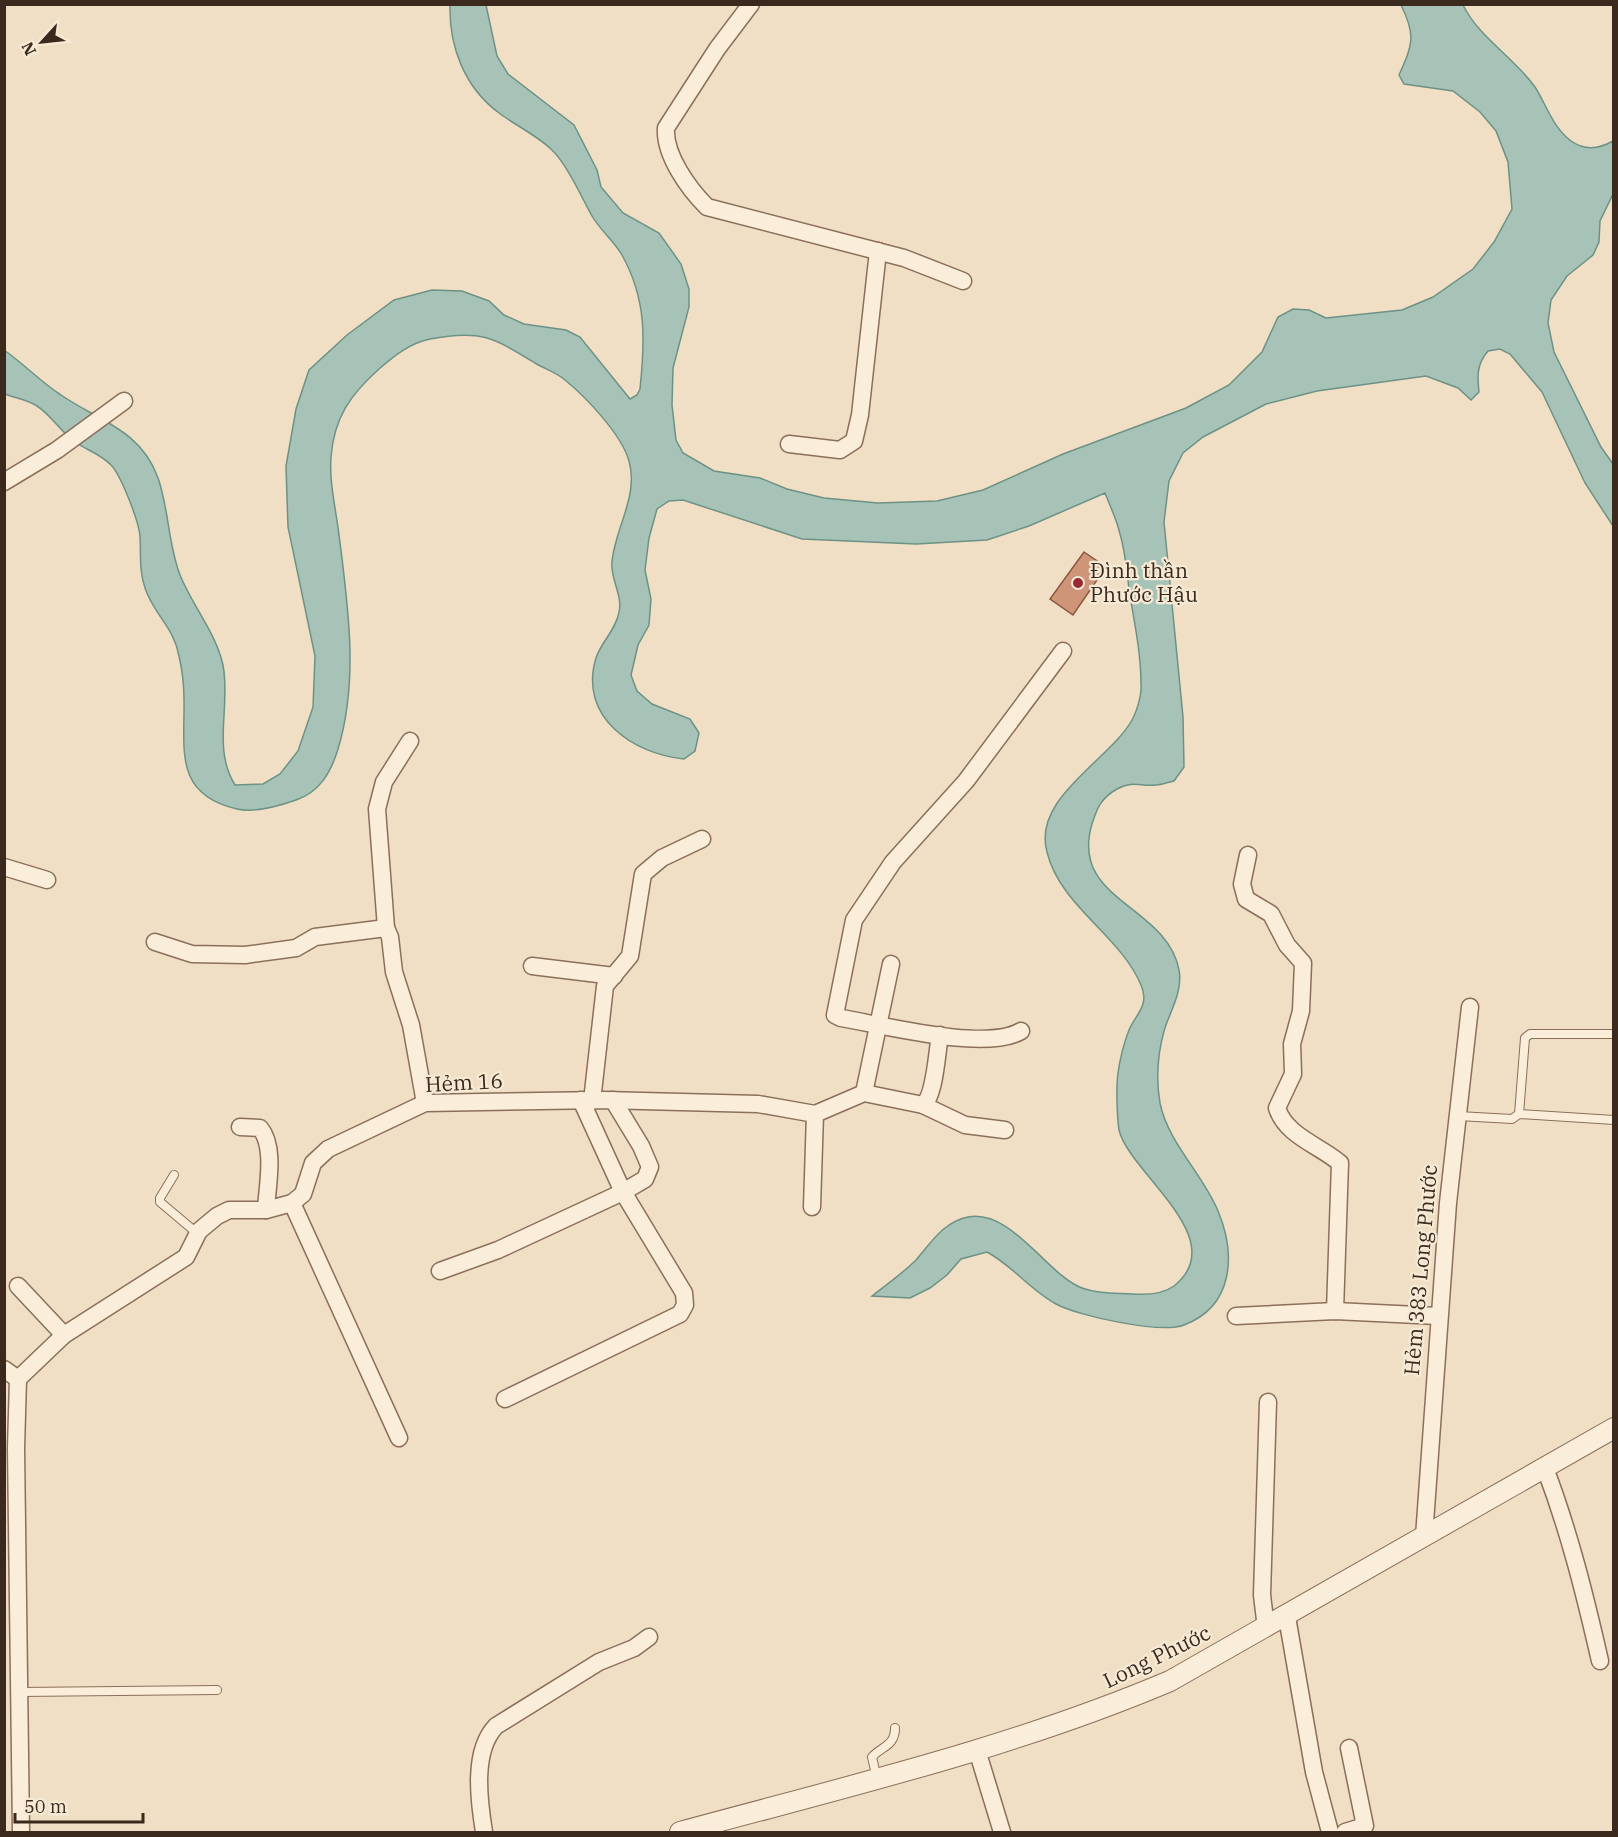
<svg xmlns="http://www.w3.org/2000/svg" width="1618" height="1837" font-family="'IBM Plex Serif',serif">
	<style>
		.water { fill: #a7c3b8; stroke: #6d9285; stroke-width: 1.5 }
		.building { fill: #cf9579; stroke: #8c563f; stroke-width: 1.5 }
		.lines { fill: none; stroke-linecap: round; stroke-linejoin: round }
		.service-casing { stroke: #8c6f5a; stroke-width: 10 }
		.minor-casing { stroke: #8c6f5a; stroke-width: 19 }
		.tertiary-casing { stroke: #8c6f5a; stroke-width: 22 }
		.service { stroke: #faedd9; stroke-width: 8 }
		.minor { stroke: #faedd9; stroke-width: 16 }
		.tertiary { stroke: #faedd9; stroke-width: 20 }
		.poi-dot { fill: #9d2834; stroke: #f7ead5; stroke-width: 2 }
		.labels { text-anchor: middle; stroke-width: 4.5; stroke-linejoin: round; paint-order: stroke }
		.poi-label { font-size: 21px; fill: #3b291e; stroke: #f7ead5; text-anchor: start }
		.street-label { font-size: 21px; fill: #3b291e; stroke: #f7ead5 }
	</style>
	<rect width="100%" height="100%" fill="#f0dfc5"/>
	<path class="water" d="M450,5h36l11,51 11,18 66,51 23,45 4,17 22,26 36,20 22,31 8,25v18l-16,61 -1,37 4,35 7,13 31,18 46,7 27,11 37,9 54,5 59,-2 46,-11 80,-36 123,-46 43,-23 33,-33 16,-35 15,-8 16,1 17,8 76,-8 31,-13 40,-28 21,-27 18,-33 -4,-47 -12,-31 -16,-19 -27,-21 -49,-7 -5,-9c14,-31 17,-40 2,-70h62c17,34 50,51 72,82 11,17 18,41 36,54 14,10 28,8 42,0v53l-13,27 -1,21 -6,13 -26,21 -16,24 -3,23 6,29 47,95 12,17v62l-28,-43 -43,-91 -32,-38 -10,-5 -12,2c-11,13 -11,24 -9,41l-8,8 -13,-12 -32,-12 -109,15 -51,13 -63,33 -20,16 -14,28 -5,41 19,195 1,50 -10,14c-6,1 -12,4 -18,4 -15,2 -23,-5 -39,4 -16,9 -20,19 -25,35 -23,77 75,81 87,146 4,22 -9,41 -15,61 -6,22 -8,49 -4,72 8,40 43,71 58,108 18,43 16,95 -34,114 -23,9 -106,-9 -128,-21 -26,-14 -43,-38 -69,-52l-26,7 -14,16 -17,13 -20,10 -38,-2c14,-11 31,-23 44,-36 15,-17 27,-38 52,-43 44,-8 78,57 114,71 16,6 33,5 50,6 14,1 31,0 42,-8 59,-47 -45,-113 -55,-156 -2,-13 -3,-44 -1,-57 2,-14 6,-30 11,-43 7,-16 21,-25 12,-45 -21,-50 -81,-79 -94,-133 -15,-54 62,-91 85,-132 5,-9 10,-26 9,-36 0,-29 -6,-59 -11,-88 -3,-20 -4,-42 -10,-62 -3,-14 -10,-28 -15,-41l-76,33 -42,14 -71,4 -114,-5 -119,-39 -14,1 -12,8 -8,29 -4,32 6,29 -2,26 -11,20 -7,30 6,16 15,13 38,15 9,14 -4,18 -11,8c-51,-5 -106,-42 -88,-101 5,-16 20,-28 23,-46 4,-17 -9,-33 -7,-50 3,-34 27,-66 17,-101 -7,-26 -43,-64 -64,-81 -8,-7 -20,-11 -30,-17 -41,-25 -54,-34 -105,-24 -20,4 -36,17 -51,30 -29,26 -45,49 -48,88 -2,25 5,53 8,78 9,71 20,145 -1,214 -7,23 -18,43 -42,51 -17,6 -41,13 -59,9 -64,-15 -52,-60 -53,-110 0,-15 -2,-30 -5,-43 -5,-29 -25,-41 -34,-68 -6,-17 -4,-35 -5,-52 -1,-14 -19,-61 -29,-71 -9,-10 -26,-16 -36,-23 -14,-10 -24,-27 -38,-36 -9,-6 -22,-8 -32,-12l-1,-44c20,14 37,32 57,45 38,26 80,35 97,83 11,31 10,66 22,97 12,30 36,58 43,90 8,41 -11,83 12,120l28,-1 17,-10 18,-23 15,-44 2,-51 -27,-129 -2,-61 10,-57 13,-39 38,-35 47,-35 38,-10 30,1 27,10 15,14 20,9 42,6 14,7 50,62 7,-4 3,-6c5,-48 7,-89 -18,-134 -8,-14 -22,-25 -30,-39 -11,-20 -25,-52 -41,-67 -15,-14 -36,-24 -52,-36 -35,-26 -50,-67 -49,-108z"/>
	<path class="building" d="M1084,552l22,15 -33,48 -23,-16z"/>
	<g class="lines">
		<g class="service-casing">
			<g id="service">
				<path d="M1519,1114l6,-76 5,-4h84"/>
				<path d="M1458,1116l54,3 7,-5 95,6"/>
				<path d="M174,1175l-14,23v4l38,32"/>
				<path d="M20,1692l197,-2"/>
				<path d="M877,1779l-5,-22c10,-11 23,-11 23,-29"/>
			</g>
		</g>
		<g class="minor-casing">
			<g id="minor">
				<path d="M751,4l-34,45 -51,79c-2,27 23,61 41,79l197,51 59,23"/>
				<path d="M789,444l51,6 14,-9 6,-26 18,-164"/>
				<path d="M4,482l53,-32 67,-49"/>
				<path d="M1248,855l-6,29 4,15 25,15 16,31 16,18 -2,48 -9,33 1,30 -16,34c9,28 42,37 63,55l-5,148"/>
				<path d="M4,867l43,13"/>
				<path d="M386,928l-9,-119 7,-27 26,-41"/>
				<path d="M155,942l37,12 53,1 51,-7 19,-11 71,-9 4,9 4,35 17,53 14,78"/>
				<path d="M532,966l82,10"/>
				<path d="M1021,1031c-35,21 -138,-6 -180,-13l-6,-3 19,-95 39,-58 73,-81 97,-130"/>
				<path d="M864,1093l27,-129"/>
				<path d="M592,1101l13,-115 25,-30 13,-82 19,-16 40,-19"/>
				<path d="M923,1105c12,-9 14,-54 17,-70"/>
				<path d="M240,1127l20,1c16,19 7,59 6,82"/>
				<path d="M292,1203l107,235"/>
				<path d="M812,1207l3,-93"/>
				<path d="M440,1271l58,-21 125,-58 22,-13 5,-12 -9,-21 -28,-46"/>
				<path d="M18,1286l46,49"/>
				<path d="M1236,1316l99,-5 103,5"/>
				<path d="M4,1369l14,10"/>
				<path d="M18,1379l46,-44 122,-78 13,-26 18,-15 12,-6h37l26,-7 11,-9 10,-31 15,-14 97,-46 179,-3 154,4 57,10 49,-21 59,12 42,20 40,5"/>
				<path d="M18,1379l-2,69 5,384"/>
				<path d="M505,1399l175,-85 5,-9 -1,-12 -61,-101 -42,-92"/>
				<path d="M1545,1468c24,63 40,127 55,193"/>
				<path d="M1424,1537l24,-334 22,-196"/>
				<path d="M1287,1617l27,155 16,60"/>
				<path d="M1266,1628l-4,-33 6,-193"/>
				<path d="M977,1750l25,82"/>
				<path d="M484,1832c-5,-31 -12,-81 12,-106l103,-64 35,-14 15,-11"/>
				<path d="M1345,1832l20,-6 -16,-78"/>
			</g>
		</g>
		<g class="tertiary-casing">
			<path id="tertiary" d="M680,1832c165,-45 332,-84 490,-151l444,-253"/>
		</g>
		<use href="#service" class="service"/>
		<use href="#minor" class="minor"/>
		<use href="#tertiary" class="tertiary"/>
	</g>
	<circle class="poi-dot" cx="1078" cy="583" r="6"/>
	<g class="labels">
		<g class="poi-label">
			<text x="1090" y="578">Đình thần<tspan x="1090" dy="24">Phước Hậu</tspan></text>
		</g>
		<g class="street-label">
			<text transform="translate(464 1083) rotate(-3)" y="7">Hẻm 16</text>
			<text transform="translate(1421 1270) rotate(-85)" y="7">Hẻm 383 Long Phước</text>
			<text transform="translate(1157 1657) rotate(-26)" y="7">Long Phước</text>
		</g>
	</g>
	<rect width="1618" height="1837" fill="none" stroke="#3b291e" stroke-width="12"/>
	<g transform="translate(42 42) rotate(243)" stroke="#f7ead5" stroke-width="4.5" paint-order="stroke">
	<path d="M0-4.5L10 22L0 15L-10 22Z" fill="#3b291e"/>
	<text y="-9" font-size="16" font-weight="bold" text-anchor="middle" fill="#3b291e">N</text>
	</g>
	<path d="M15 1813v9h128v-9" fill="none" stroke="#3b291e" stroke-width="3"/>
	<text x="24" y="1813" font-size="18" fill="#3b291e" stroke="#f7ead5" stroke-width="4.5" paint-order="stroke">50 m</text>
</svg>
